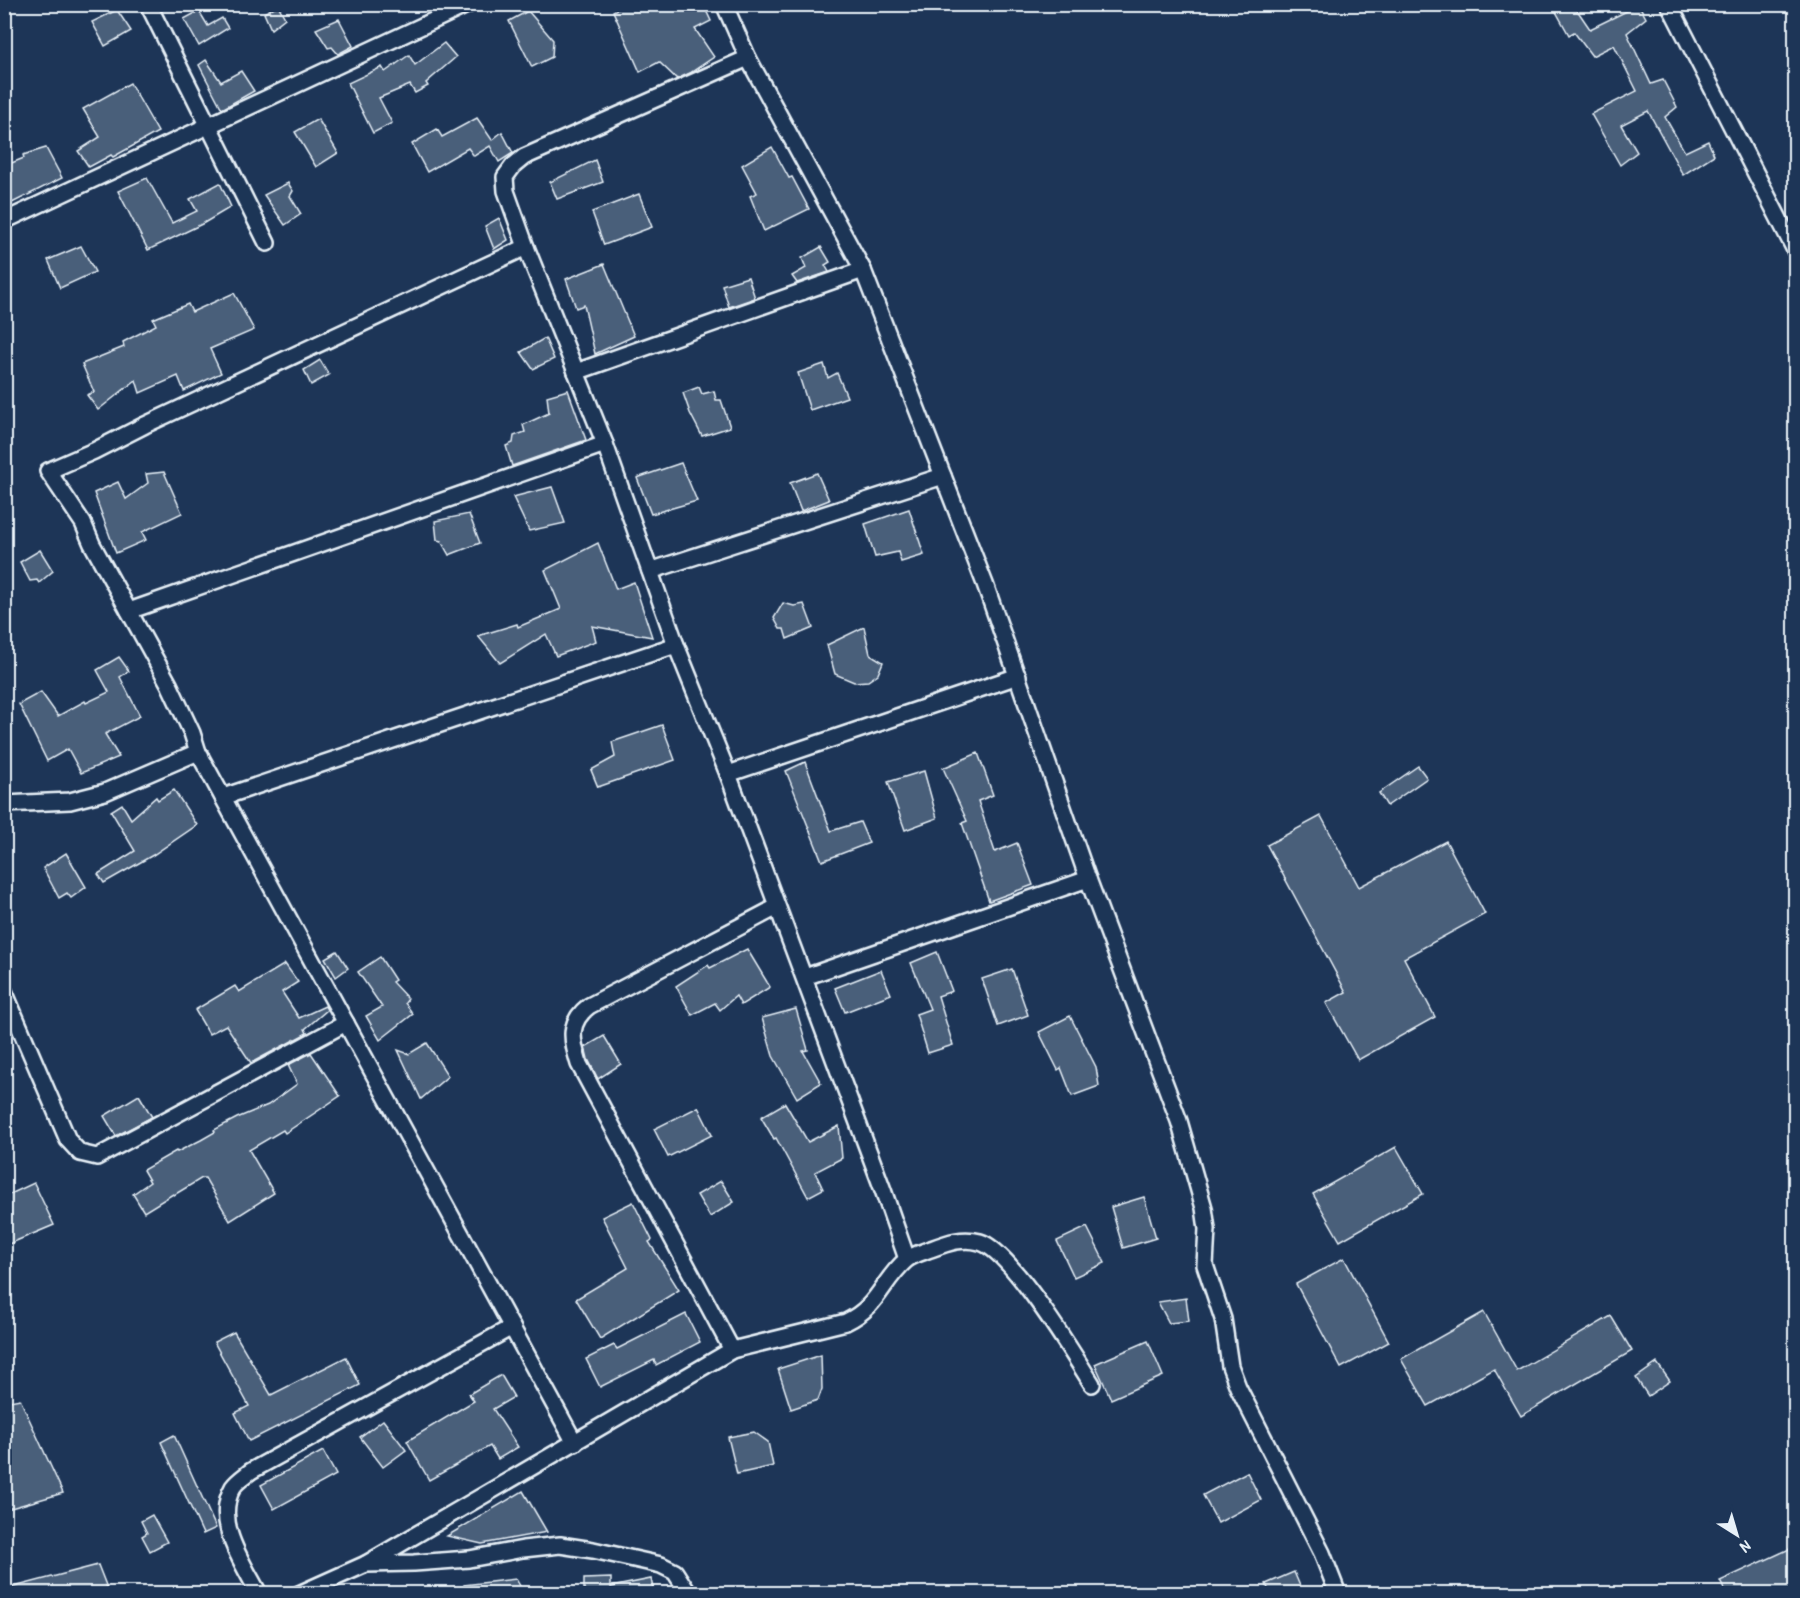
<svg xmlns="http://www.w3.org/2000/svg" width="1800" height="1598" font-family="'Patrick Hand',sans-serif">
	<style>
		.building { fill: #495e7a; stroke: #e8f1f8; stroke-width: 1.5 }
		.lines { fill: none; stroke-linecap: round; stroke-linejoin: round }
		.minor-casing { stroke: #e8f1f8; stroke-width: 20 }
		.minor { stroke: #1d3557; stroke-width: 15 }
	</style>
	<rect width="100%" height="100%" fill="#1d3557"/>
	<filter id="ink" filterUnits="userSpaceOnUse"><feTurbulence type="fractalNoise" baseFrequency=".0167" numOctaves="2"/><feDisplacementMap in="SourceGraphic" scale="12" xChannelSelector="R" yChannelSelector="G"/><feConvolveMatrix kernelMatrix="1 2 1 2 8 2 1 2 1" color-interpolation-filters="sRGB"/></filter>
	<g filter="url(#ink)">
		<g class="building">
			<path d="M627,4h76l8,17 -16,8 19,28 -24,16 -13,6 -18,-17 -19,10 -27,-61z"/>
			<path d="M1561,4h12l17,25 49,-24 7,13 -19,15 24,51 12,-4 14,27 -12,10 20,35 23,-11 6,14 -31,20 -35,-64 -27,14 16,27 -17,13 -29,-51 46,-23 -23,-46 -22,11 -18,-24 -5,3 -15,-27z"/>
			<path d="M278,5l7,13 -14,11 -7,-16z"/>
			<path d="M117,10l14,21 -26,15 -13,-24z"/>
			<path d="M199,11l9,15 14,-8 6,10 -29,18 -15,-27z"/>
			<path d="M528,11l25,29 -1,17 -20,10 -23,-46z"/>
			<path d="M339,19l14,27 -15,8 -6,-7 -4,1 -12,-19z"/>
			<path d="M444,43l12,14 -30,26 2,3 -13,7 -5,-8 -31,13 13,25 -19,10 -25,-50 34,-16 3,5 24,-17 6,10z"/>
			<path d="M206,60l15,22 20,-11 13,20 -32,18 -23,-44z"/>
			<path d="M130,83l28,49 -45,25 -2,-2 -22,12 -11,-16 22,-14 -17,-28z"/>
			<path d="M477,118l15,22 10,-8 11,21 -14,9 -9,-16 -16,10 -6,-8 -41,24 -15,-28 25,-15 5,8z"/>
			<path d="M318,119l20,34 -22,14 -21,-35z"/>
			<path d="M772,147l17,31 3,-1 17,32 -45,22 -14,-35 7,-3 -15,-28z"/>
			<path d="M46,148l16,30 -58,29v-15l7,-4 -7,-11v-11l20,-8 -1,-3z"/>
			<path d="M595,160l8,22 -46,17 -7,-17z"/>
			<path d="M147,178l25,45 25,-12 -7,-12 30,-16 11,24 -27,16 -56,27 -30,-59z"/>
			<path d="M288,183l5,8 -3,5 11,18 -16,11 -21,-30z"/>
			<path d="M639,194l13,33 -48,18 -12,-33z"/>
			<path d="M499,218l9,22 -14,9 -9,-23z"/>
			<path d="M81,246l14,26 -35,16 -12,-28z"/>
			<path d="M821,247l9,15 -5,3 4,7 -32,11 -5,-7 14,-8 -4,-10z"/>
			<path d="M604,264l30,72 -39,18 -11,-49 -8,3 -10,-29z"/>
			<path d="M748,277l7,21 -26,9 -7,-22z"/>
			<path d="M234,293l20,37 -44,19 11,24 -37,18 -6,-15 -38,17 -4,-13 -38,30 -11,-15 7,-3 -12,-28 42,-17 -1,-5 33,-17 -3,-6 35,-15 4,8z"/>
			<path d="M545,338l9,21 -21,10 -12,-17z"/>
			<path d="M320,360l9,15 -18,10 -7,-15z"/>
			<path d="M824,364l4,14 9,-5 10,24 -37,13 -12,-37z"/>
			<path d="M699,387l3,7 12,-3 2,9h5l9,27 -28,9 -12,-23 -7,-20z"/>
			<path d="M568,390l18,50 -74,26 -6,-20 7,-3 1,-7 11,-4 -2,-7 26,-12 -2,-17z"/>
			<path d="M681,463l16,38 -46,13 -14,-36z"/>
			<path d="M164,472l18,41 -40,19 4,8 -30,13 -22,-60 24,-11 8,17 22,-16 -2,-9z"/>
			<path d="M817,473l12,27 -28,11 -11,-28z"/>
			<path d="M552,487l13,36 -36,8 -16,-34z"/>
			<path d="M909,509l15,46 -23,7 -3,-10 -23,5 -10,-33z"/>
			<path d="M469,514l11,29 -31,12 -8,-14 -4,-1 -2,-19z"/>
			<path d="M598,543l18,46 18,-7 18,55 -60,-11 4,15 -40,15 -10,-22 -46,29 -22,-27 39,-12 1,3 43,-18 -16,-39z"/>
			<path d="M40,550l13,21 -14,12 -2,-3 -7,1 -10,-19z"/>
			<path d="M783,603l11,3 10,-2 9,24 -26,11 -3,-10h-4l-6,-11z"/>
			<path d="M864,627l6,27 13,8 -5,12 -10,7 -14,1 -19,-8 -8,-29z"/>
			<path d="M119,657l10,14 -9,6 20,39 -35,18 14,23 -38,16 -13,-24 -21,12 -28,-57 22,-12 17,24 27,-15 1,2 23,-11 -12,-22z"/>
			<path d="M662,725l13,35 -77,27 -7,-17 24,-13 -3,-15z"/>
			<path d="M978,753l15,42 -15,6 17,51 22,-9 16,42 -44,16 -27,-78 5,-2 -24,-53z"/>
			<path d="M805,762l26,69 29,-9 9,21 -47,18 -36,-90z"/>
			<path d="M1418,766l9,12 -40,28 -8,-13z"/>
			<path d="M924,771l13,47 -32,12 -17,-48z"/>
			<path d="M174,790l23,35 -44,30 -49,28 -6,-9 37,-23 -24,-40 11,-7 9,15 25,-22 2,3z"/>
			<path d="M1321,816l38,71 87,-46 39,73 -81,44 31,59 -77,43 -32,-57 20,-11 -79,-147z"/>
			<path d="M66,853l20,34 -15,11 -4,-5 -8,5 -16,-30z"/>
			<path d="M747,949l23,38 -29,18 -5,-9 -16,14 -5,-7 -23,12 -16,-29 32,-21 2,3z"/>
			<path d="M337,951l11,17 -12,9 -11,-19z"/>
			<path d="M937,952l15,39 -14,5 15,49 -25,8 -12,-39 14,-5 -19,-46z"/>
			<path d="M380,957l15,23 -3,2 16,17 -3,4 8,11 -33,26 -14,-24 16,-9 -24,-35z"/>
			<path d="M285,964l13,18 -16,10 17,26 26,-12 2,4 -22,19 2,4 -56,30 -25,-38 -17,9 -14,-24 40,-24 4,6z"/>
			<path d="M1012,969l16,46 -30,11 -16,-47z"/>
			<path d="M881,970l10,24 -46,18 -10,-24z"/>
			<path d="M796,1009l12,41 -5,1 18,32 -24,15 -24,-42 -11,-38z"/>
			<path d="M1070,1016l26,51 3,19 -27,10 -11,-28 -3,2 -19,-38z"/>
			<path d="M604,1036l17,28 -23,15 -10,-20 -3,-12z"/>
			<path d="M427,1043l21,33 -27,23 -23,-49 11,4z"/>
			<path d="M311,1053l29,43 -55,37 -2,-3 -34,20 25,43 -44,28 -25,-43h-3l-28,17 -1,-1 -29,18 -11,-18 17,-12 -7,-12 33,-19 1,1 24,-12 14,-8 -1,-2 23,-12 31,-13 29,-21 -9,-19z"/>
			<path d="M139,1095l13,22 -36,19 -12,-20z"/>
			<path d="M785,1103l23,39 31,-16 3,32 -27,14 8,17 -15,8 -32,-59 -2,1 -13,-22z"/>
			<path d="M698,1107l14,28 -44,22 -14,-28z"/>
			<path d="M1396,1147l27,47 -83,47 -27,-47z"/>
			<path d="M721,1181l13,21 -24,15 -13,-22z"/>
			<path d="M34,1183l20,42 -50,21v-49z"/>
			<path d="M1144,1197l12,41 -33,10 -12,-41z"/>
			<path d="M633,1202l19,38 -3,2 30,48 -79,49 -24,-40 52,-31 -26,-51z"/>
			<path d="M1087,1227l18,36 -31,14 -17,-36z"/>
			<path d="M1344,1258l45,84 -48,26 -45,-84z"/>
			<path d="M1186,1298l3,23 -20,2 -11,-21z"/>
			<path d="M1484,1312l33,59 94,-55 21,35 -111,65 -27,-47 -66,37 -27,-47z"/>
			<path d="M686,1314l14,28 -44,23 -2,-5 -54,27 -14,-28 28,-14 3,4z"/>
			<path d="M234,1332l37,63 75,-38 14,28 -111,56 -14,-28 14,-7 -35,-64z"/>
			<path d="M1148,1341l15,35 -52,23 -16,-35z"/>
			<path d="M821,1355l1,34 -4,11 -27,9 -13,-40z"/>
			<path d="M1657,1363l13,18 -22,15 -12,-18z"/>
			<path d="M501,1375l13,22 -21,12 25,38 -20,12 -8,-13 -61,34 -22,-39 67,-40 -5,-7z"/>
			<path d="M20,1399l43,94 -59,17v-108z"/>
			<path d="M383,1420l23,30 -23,17 -23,-30z"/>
			<path d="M754,1432l14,10 5,24 -36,8 -9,-37z"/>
			<path d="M174,1435l42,93 -13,6 -42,-92z"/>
			<path d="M323,1451l13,24 -62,34 -13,-24z"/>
			<path d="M1247,1472l14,28 -43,23 -15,-28z"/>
			<path d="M523,1491l24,41 -65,12 -35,-8z"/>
			<path d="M152,1515l15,27 -17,9 -8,-15 5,-3 -6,-12z"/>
			<path d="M1796,1546v47h-70l-6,-12z"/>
			<path d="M98,1565l11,28h-103v-4z"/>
			<path d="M1294,1572l9,21h-33l-4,-9z"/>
			<path d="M611,1578v9l40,-8 3,14h-70v-14z"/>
			<path d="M516,1579l8,14h-60v-8z"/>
		</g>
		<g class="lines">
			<g class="minor-casing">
				<g id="minor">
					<path d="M148,4l119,239"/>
					<path d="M724,4l24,54 115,212 122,314 103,295 91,242 25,87 3,21 -2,36 18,54 7,47 8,21 84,166 16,41"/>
					<path d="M1669,4l127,248"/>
					<path d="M748,58l-224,99 -11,9 -8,11 1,14 20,56 79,197 71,201 52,129 155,416 24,69"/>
					<path d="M4,221l465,-217"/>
					<path d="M526,247l-381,178 -51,26 -46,20 35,52 9,21 77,140 23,49 6,19 377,691"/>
					<path d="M576,372l287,-102"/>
					<path d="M650,571l293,-95"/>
					<path d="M129,611l476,-167"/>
					<path d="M728,774l290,-98"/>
					<path d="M223,797l453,-152"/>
					<path d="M4,804l66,-3 35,-9 93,-40"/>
					<path d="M805,977l283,-98"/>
					<path d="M4,991l64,149 12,13 17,4 249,-134"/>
					<path d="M732,1350l-153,-286c-7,-24 -12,-41 10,-58l188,-99"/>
					<path d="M366,1564l366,-214 114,-28c33,-16 35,-40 60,-62 6,-5 17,-8 25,-11 16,-6 31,-12 49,-7 30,8 94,113 112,142"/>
					<path d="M259,1594c-16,-31 -46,-72 -26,-107 4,-6 12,-11 18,-16l261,-144"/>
					<path d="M299,1594l67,-30 48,-1 55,-4 54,-10 37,-4 33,5 68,15 14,7 14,22"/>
				</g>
			</g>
			<use href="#minor" class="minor"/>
		</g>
	</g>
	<rect width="1800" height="1598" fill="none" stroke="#1d3557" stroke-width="24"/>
	<rect x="12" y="12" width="1776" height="1574" fill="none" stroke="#e8f1f8" stroke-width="2" filter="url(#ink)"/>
	<g transform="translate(1737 1535) rotate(143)" stroke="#1d3557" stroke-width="4.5" paint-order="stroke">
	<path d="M0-4.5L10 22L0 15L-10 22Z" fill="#e8f1f8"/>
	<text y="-9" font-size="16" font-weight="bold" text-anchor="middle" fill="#e8f1f8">N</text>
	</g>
</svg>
